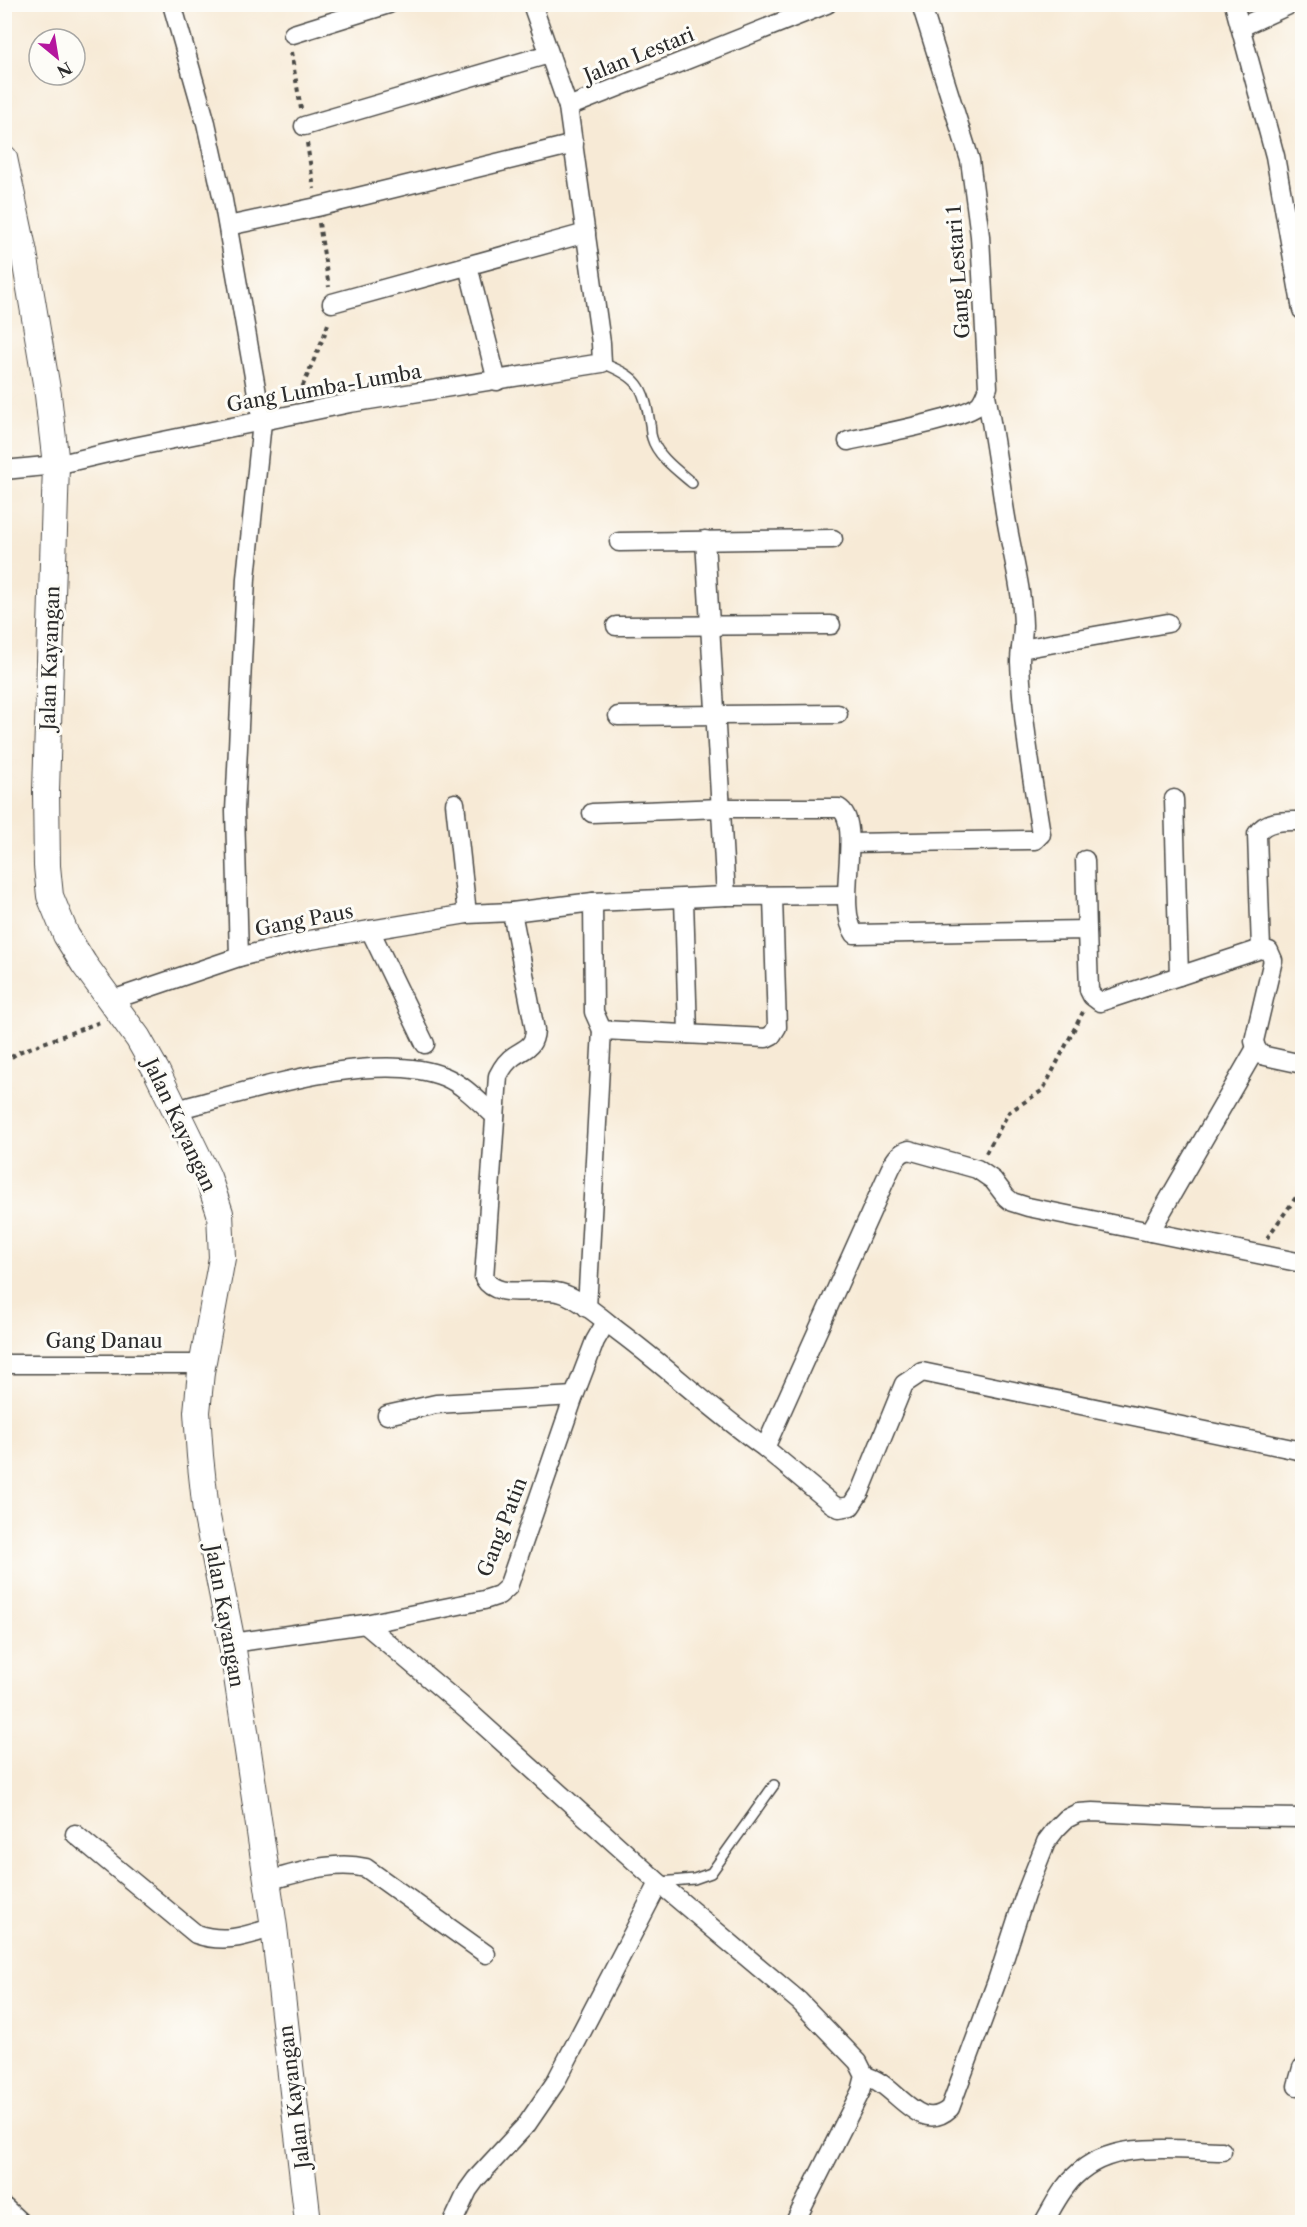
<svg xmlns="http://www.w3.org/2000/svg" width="1307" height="2227" font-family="'Libre Caslon Text',serif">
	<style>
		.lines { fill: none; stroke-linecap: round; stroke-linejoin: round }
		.lane-casing { stroke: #4a4845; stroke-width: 12 }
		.street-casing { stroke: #4a4845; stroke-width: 21 }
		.secondary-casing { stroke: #4a4845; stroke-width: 28 }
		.path { stroke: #4a4845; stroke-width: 4; stroke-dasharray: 4.5 4.5; stroke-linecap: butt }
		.lane { stroke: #fff; stroke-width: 9 }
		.street { stroke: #fff; stroke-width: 18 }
		.secondary { stroke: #fff; stroke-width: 26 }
		.labels { text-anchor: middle; stroke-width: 6; stroke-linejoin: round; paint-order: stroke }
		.street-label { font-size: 20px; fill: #2b2b2b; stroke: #fdfcf7 }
	</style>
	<rect width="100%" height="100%" fill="#fdfcf7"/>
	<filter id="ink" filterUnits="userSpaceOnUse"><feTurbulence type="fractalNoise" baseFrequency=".0167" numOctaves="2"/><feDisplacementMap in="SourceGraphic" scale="12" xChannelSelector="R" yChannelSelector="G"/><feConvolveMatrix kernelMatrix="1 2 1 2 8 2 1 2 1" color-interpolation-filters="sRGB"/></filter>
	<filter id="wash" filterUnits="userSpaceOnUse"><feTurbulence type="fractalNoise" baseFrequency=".008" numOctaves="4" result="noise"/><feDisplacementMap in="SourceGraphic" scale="24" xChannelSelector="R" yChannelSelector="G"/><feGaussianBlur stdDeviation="1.35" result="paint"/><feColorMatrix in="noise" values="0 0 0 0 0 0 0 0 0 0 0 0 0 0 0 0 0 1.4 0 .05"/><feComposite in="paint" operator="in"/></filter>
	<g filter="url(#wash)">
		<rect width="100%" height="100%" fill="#f7ead6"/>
	</g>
	<g filter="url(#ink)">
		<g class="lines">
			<g class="lane-casing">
				<g id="lane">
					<path d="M602,363c36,14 42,22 48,61 1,4 0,9 2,14 5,18 26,33 40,45"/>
					<path d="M661,1882l33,-3 17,-6 63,-88"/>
				</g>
			</g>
			<g class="street-casing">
				<g id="street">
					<path d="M172,4l34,119 17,77 39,222 -16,156 -11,233 4,146"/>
					<path d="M1234,4l41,152 27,154"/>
					<path d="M1241,27l50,-23"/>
					<path d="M293,34l96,-30"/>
					<path d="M568,107l259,-103"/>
					<path d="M304,126l245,-72"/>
					<path d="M228,226l89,-19 257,-63"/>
					<path d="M468,266l29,115"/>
					<path d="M332,303l254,-70"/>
					<path d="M848,441c25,-6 117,-22 132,-37 4,-5 6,-11 8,-17l-8,-151 -10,-76 -49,-156"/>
					<path d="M4,470l52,-5 73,-17 221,-45 252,-40 -1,-20 -33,-236 -36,-103"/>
					<path d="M705,540l21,356"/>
					<path d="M619,542l214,-3"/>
					<path d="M616,626l215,-1"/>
					<path d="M1021,649l147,-26"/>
					<path d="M618,716l220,-2"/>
					<path d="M1174,799l5,177"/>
					<path d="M455,803l12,111"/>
					<path d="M592,813l129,-5h118c25,15 -5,98 16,126l232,-4 2,60 3,6 8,6 161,-53 8,2 4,9 -19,81 2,7 5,7 41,9"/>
					<path d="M850,843l178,-3h7l6,-6c-9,-57 -19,-115 -21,-172 0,-12 3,-25 3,-37 -1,-38 -12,-75 -18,-113 -6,-39 -11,-78 -19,-117"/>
					<path d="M1085,860l2,70"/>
					<path d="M684,899l4,135"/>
					<path d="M593,902l1,110 8,18 164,8 6,-3 5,-8 -4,-130"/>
					<path d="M512,912l23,118c-1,17 -9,18 -21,26 -8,5 -12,12 -16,20l-14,202c15,26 58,4 85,18 17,8 34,23 49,35 50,37 96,81 147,117l123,-274c5,-11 9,-21 21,-24l68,19 16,11 13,17 6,5 16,5 274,56"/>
					<path d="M370,930l55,114"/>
					<path d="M1261,949l-4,-115c9,-15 30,-13 45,-13"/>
					<path d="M112,1000l127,-43 65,-16 163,-27 45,-2 81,-10 133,-6 120,-1"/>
					<path d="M176,1110c71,-18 200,-62 269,-33 19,8 35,26 50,39"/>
					<path d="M1150,1232l106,-184"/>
					<path d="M587,1308l15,-278"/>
					<path d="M4,1364h199"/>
					<path d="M387,1415l49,-11 138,-8"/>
					<path d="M765,1448l67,56 7,4 12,-2 9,-14 44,-108 18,-12 380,79"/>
					<path d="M365,1624l103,87 191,172 140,118 59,61 7,14 -4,15 -66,131"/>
					<path d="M232,1643l133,-19 119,-24 15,-5 9,-8 66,-191 21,-55 11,-19"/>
					<path d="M75,1834l121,100c29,10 50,2 78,-7"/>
					<path d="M267,1881c32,-8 66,-21 99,-13l120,86"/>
					<path d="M865,2076c30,6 54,61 85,32l47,-127 28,-86 21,-53 10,-13 10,-10 12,-6 15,-1 109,5 100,1"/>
					<path d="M1297,2086l5,-18"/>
					<path d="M4,2207l16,15"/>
					<path d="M453,2222l15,-32 8,-11 51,-55 28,-41 104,-200"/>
					<path d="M1044,2222c9,-15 17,-33 31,-46 37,-37 100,-26 147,-25"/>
				</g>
			</g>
			<g class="secondary-casing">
				<path id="secondary" d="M4,158l20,95 24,142 8,70 -10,326 1,75 3,30 16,39 18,29 54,74 18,32 52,107 12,36 2,45 -21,114 -4,40 3,44 6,56 26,131 42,284 34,295"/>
			</g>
			<g class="path">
				<path d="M291,52l10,57"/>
				<path d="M307,143l7,46"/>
				<path d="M319,223l10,64"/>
				<path d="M299,395l25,-59 5,-15"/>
				<path d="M4,1062l15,-10 81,-30"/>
				<path d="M986,1153l23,-41 34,-22 40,-78"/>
				<path d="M1267,1238l35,-49"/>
			</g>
			<use href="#lane" class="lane"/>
			<use href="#street" class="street"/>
			<use href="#secondary" class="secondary"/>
		</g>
	</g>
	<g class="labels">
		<g class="street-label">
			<text transform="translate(639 55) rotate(-22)" y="7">Jalan Lestari</text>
			<text transform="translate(958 272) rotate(-94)" y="7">Gang Lestari 1</text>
			<text transform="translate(324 388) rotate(-10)" y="7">Gang Lumba-Lumba</text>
			<text transform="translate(50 658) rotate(-88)" y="7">Jalan Kayangan</text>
			<text transform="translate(304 920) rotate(-11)" y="7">Gang Paus</text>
			<text transform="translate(180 1125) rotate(65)" y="7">Jalan Kayangan</text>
			<text x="104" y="1348">Gang Danau</text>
			<text transform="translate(502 1527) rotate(-69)" y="7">Gang Patin</text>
			<text transform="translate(225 1616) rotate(80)" y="7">Jalan Kayangan</text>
			<text transform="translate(294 2097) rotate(-97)" y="7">Jalan Kayangan</text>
		</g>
	</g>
	<rect width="1307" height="2227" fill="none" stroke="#fdfcf7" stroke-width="24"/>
	<g transform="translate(57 57) rotate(150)"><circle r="28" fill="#fdfcf7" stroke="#a9a8a5" stroke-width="1.5"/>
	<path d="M0-4.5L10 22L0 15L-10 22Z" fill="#b5179e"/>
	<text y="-9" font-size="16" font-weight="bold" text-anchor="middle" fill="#2b2b2b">N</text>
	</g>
</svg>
